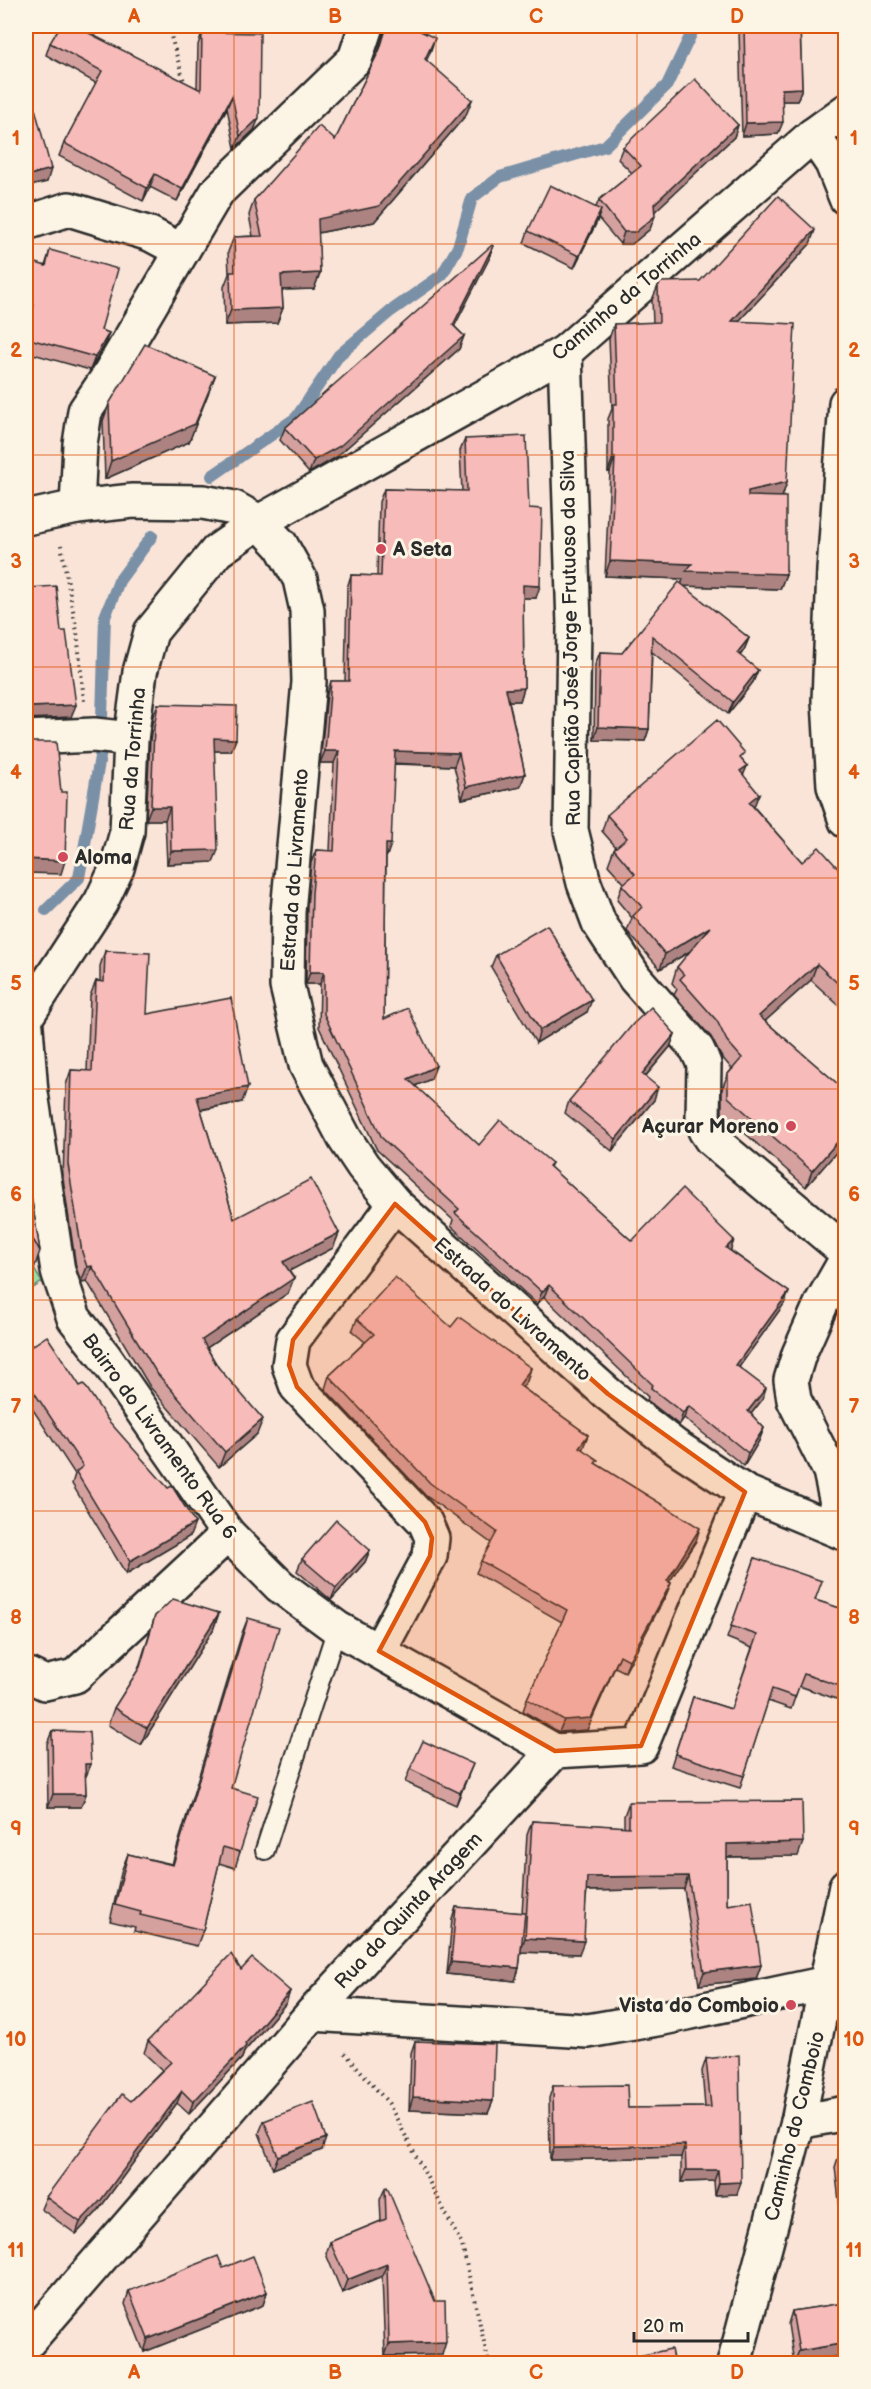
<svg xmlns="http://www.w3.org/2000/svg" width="871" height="2389" font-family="'Balsamiq Sans',sans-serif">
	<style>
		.green { fill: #9adaa4; stroke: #628268; stroke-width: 1.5 }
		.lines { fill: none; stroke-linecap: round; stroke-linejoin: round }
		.stream { stroke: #7a90a6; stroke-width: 12 }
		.lane-casing { stroke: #2b2b2b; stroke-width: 22 }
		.street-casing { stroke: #2b2b2b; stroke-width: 38 }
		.secondary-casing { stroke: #2b2b2b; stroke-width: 38 }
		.path { stroke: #2b2b2b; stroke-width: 4; stroke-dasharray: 1.5 4.5; stroke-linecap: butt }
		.lane { stroke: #fcf5e5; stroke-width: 18 }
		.street { stroke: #fcf5e5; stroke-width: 33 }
		.secondary { stroke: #fcf5e5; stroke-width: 33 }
		.wall { fill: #d4a19f; stroke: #2b2b2b; stroke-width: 1.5 }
		.shaded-wall { fill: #ad8382; stroke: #2b2b2b; stroke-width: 1.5 }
		.building { fill: #f7bbb9; stroke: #2b2b2b; stroke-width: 1.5 }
		.marked { fill: #df570e; fill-opacity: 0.2; stroke: #df570e; stroke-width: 4.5; stroke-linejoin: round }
		.grid { fill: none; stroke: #df570e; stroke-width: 1.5; stroke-opacity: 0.55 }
		.poi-dot { fill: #d1495b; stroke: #fcf5e5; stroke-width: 2 }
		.labels { text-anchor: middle; stroke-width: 6; stroke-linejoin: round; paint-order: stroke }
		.street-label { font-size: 20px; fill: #2b2b2b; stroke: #fcf5e5 }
		.poi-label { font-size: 20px; font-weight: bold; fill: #2b2b2b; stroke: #fcf5e5; text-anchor: start }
		.neatline { fill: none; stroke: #df570e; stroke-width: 2 }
		.grid-label { font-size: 20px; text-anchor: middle; font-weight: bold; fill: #df570e }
	</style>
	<rect width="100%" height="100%" fill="#fae4d8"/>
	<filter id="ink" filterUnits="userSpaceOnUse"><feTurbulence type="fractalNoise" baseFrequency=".0167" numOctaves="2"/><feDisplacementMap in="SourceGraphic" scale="12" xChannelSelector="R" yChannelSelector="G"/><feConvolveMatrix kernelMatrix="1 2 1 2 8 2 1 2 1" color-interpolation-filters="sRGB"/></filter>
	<g filter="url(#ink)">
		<path class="green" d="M26,1256l16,26 -16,11z"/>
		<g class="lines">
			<g class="stream">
				<path d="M212,476l84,-58 43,-63 52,-44 51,-36 16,-28 14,-49 28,-21 105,-31 62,-61 28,-59"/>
				<path d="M46,910l33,-32 22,-127 4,-134 14,-36 33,-45"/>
			</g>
			<g class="lane-casing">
				<path id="lane" d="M265,1850l72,-222"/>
			</g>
			<g class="street-casing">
				<g id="street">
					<path d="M813,135l19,28 14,35"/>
					<path d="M26,223l43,-14 81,25 32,17"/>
					<path d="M565,352l9,273 -3,205 13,53 15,40 36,55 62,71 7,15 -1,54 2,12 6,9 135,113"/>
					<path d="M846,403l-12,167 -5,131 5,85 12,35"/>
					<path d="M77,507l3,-63 5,-33 21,-31 111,-188 138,-133 11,-33"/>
					<path d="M26,738l68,-3 37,4"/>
					<path d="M26,1017l75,-115 16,-34 10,-36 4,-93 9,-67 11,-40 66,-81 42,-29 306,-170 248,-217 33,-24"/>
					<path d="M26,1027l5,66 27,178 16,47 30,38 124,178 52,52 57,42 218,123"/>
					<path d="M830,1527l7,-24 -7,-32 -36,-71 -3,-20 8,-26 23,-52 24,-42"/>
					<path d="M379,1651l51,-95 2,-18 -7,-16 -128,-135 -8,-22 4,-25 102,-136"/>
					<path d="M26,1674l19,9 30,-7 153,-142"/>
					<path d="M312,2014l276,17 75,-13 183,-39"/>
					<path d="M798,2122l48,-9"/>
					<path d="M26,2344l286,-330 243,-263 86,-5 104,-254"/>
					<path d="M734,2364l64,-242 48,-236"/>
				</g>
			</g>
			<g class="secondary-casing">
				<path id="secondary" d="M26,518l51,-11 56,-6 70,1 31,6 25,14 22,23 19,34 7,31 2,72 -21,230 -1,74 19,79 39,74 18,27 32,38 213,190 67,52 70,46 101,42"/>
			</g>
			<g class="path">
				<path d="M168,26l17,59"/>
				<path d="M61,545l16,87 7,69"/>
				<path d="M345,2053l44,51 73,141 27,119"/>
			</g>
			<use href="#lane" class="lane"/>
			<use href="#street" class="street"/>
			<use href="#secondary" class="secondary"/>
		</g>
		<g class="wall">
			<path d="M386,26h24l20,27 -4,7 40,55 -92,107 -56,11 2,40 -6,16 -32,1 1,18 -6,15 -52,2 -1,-38 5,-13 -1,-22 6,-15 19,-1 -4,-21 5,-15 81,-60 42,-85z"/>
			<path d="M741,26h59l2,62 -5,13h-15l-4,33 -36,2 -3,-105z"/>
			<path d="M202,32l52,98 -19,18 -8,-40 -50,93 -27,-14 -7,14 -84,-45 5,-13 32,-60 -50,-28 4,-12 147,45 1,-43z"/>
			<path d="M738,125l-4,12 -79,74 -5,18 -18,15h-12l-22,-26 -24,50 -50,-25 4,-12 68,-24 3,-7 33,-27 -14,-14 5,-12z"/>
			<path d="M810,244l-71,77 48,161 -5,15 4,77 -6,15 -96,-3 65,52 -5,12 -4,6 18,14 -5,12 -25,32 -76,-62 -3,77 -4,12 -51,-1 1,-75 5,-13 22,1 60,-69 1,-5 -78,-3 5,-104h-2v-53l4,-10 -3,-70 5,-15 39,-1 -1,-23 6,-14 42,-5z"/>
			<path d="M50,250l51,80 8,3 -5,13 -14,24 -64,-18v-20l4,-14 -4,-1v-57l19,6z"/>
			<path d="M489,259l-35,67 10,10 -5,13 -124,109 -26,15 -29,-33 5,-12z"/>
			<path d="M215,376l-26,66 -84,37 -2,-58 6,-17z"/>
			<path d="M465,439l64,69 7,90h-13l1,90 -4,13h-11l16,73 -5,13 -58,12 -8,-33 -60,-2 -8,92 -2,163 47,60 -16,7 64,59 73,18 -2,4 82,74 102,-1 -4,10 59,42 -5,12 -45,63 23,33 -11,14 13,14 -5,13 -15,25 -60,-48 -5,7 -32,-25 1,-3 -104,-100 -7,7 -86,-78 2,-6 -76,-70 -58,-123 1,-43h-14l1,-78 4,-43 5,-13 14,1 4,-88h-14l7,-69 4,-13h14l2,-93 4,-13 26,1 2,-74 5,-13 78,2 -2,-40z"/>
			<path d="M158,704l78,35 -5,12h-17l-1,111 -46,2 -2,-44h-19l4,-79 3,-25z"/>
			<path d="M742,760l5,6 -4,9 11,32 48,55 44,15v135l-35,-32 -46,41 81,70v50l-40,46 -84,-74v-24l6,-15 4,-5 -11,-13 -10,-19 -37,-42 3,-6 -5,-6 5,-16 14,-16 -31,18 -33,-38 5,-13 -15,-18 5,-15 2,-2 -16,-18 6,-16 2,-2 -14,-16 5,-16z"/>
			<path d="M105,951l42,63 95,88 -41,8 33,109 105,14 -6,15 -44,23 -1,22 -81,55 50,86 -38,33 -69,-80 -63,-106 -6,1 -5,-15 -13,-89 3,-93 5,-15 16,1 3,-75 6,-15h4v-15z"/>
			<path d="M496,955l91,57 -51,31 -45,-76z"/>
			<path d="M675,1034l-5,13 -25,30 9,23 -42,51 -47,-38 4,-12z"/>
			<path d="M26,1164l14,87 -6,18 -8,-13z"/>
			<path d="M357,1319l94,8 80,41 -4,13 -5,6 66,48 -6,14 14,15 100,77 -27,41 2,1 -5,12 -41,77 -10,-5 -28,63 -28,2 -36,-21 4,-12 35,-77 -86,-49 5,-12 10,-18 -66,-48 -100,-106 4,-13 36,-34 -13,-11z"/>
			<path d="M26,1350l54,36 27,33 83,117 -64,38 -54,-90 3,-10 -49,-75z"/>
			<path d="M370,1550l-5,12 -34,38 -34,-29 5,-12z"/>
			<path d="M755,1558l60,42 31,10v82l-4,9 -43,-15 -8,23 -23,-8 -28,87 -69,-22 22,-69 38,12 21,-61 -25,-10z"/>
			<path d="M219,1613l-6,17 -72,115 -33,-20 6,-17 24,-38 17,-54z"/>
			<path d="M248,1618l-17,170 9,64 -5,16 -16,-5 -16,67 -6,16 -63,-15 1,-4 -25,-6 12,-52 6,-15 44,10 70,-231z"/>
			<path d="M52,1731l39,33 -5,12h-1l1,18 -5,13h-33l-1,-63z"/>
			<path d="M410,1769l58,7 -12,29 -51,-23z"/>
			<path d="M629,1802l169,54 -71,1v48l34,60 -5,14 -57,6 -15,-96 -97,2 -8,63 -58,-2 -2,16 -4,13 -68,-7 5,-55 4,-12 66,6 5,-78 5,-14 92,6v-11z"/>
			<path d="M241,1970l49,21 -4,12 -42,49 -2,6 -53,56 -12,-11 -80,109 -21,22 -35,-25 5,-12 85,-96 31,-31 -18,-17 4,-12z"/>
			<path d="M415,2041l78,60 -5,12 -79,-3 2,-57z"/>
			<path d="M706,2059l31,135 -22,1 -1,-14 -33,1v-25l-131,3 -1,-62 4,-12 75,22 77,-1 -3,-36z"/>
			<path d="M264,2121l58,29 -49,19 -14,-36z"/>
			<path d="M839,2155h7v73l-5,-10 -6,-51z"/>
			<path d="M385,2188l57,167 -57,1 -3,-80 -40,17 -16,-39 4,-12 51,-21 -1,-21z"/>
			<path d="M223,2268l44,24 -4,13 -119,47 -19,-48 4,-13z"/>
			<path d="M844,2303l-50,60 -6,-39 4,-13z"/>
		</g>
		<g class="shaded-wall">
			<path d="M435,38l-5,15 -10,21 5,-15z"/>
			<path d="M802,88l-5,13h-20l5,-12z"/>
			<path d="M232,96l-5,12 -50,93 5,-12z"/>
			<path d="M472,100l-6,15 -92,107 -62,12 6,-15z"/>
			<path d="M259,118l-5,12 -19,18 5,-12z"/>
			<path d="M783,122l-5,12 -36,2 4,-13z"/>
			<path d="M738,125l-4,12 -84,79 4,-12z"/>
			<path d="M51,169l-4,13 -21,5v-11z"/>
			<path d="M155,174l-5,13 -7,14 4,-13z"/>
			<path d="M601,210l-4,12 -23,46 5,-12z"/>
			<path d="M655,216l-5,13 -18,15h-12l4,-12z"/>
			<path d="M815,230l-5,14 -84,91 6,-14z"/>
			<path d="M493,246l-4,13 -40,78 4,-12z"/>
			<path d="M320,273l-6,16 -38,1 5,-15z"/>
			<path d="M283,308l-6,15 -52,2 6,-15z"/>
			<path d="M109,333l-5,13 -14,24 5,-13z"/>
			<path d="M464,336l-5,13 -124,109 -26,15 5,-13z"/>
			<path d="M215,376l-26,66 -84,37 6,-18z"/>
			<path d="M613,457h2l-5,15h-2z"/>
			<path d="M26,475h5l-5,14z"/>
			<path d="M787,482l-5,15 -39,9 5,-15z"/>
			<path d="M610,561l82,3 94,10 -6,15 -99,-3 2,-7 -78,-3z"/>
			<path d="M523,585l17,1 -4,12h-18z"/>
			<path d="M749,638l-5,12 -12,15 5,-12z"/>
			<path d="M758,670l-5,12 -25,32 5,-12z"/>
			<path d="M524,688l-4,13h-18l4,-12z"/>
			<path d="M76,705l-5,12 -45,2v-11l4,-1z"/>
			<path d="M598,727l51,2 -4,12 -51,-1z"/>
			<path d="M214,738l22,1 -5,12h-21z"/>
			<path d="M325,751h14l-5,12h-14z"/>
			<path d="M395,751l64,2 -5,13 -64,-3z"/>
			<path d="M747,766l-6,15 -1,-10z"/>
			<path d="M525,774l-5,13 -58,12 4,-12z"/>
			<path d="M759,794l-6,15 -4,-7z"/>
			<path d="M151,807h19l-5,13h-19z"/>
			<path d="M386,844h5l-4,12h-5z"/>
			<path d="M218,850l-5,12 -46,2 4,-13z"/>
			<path d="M26,859l39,2 -4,13 -35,-1z"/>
			<path d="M710,927l-6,16 -44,26 5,-15z"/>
			<path d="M817,964l-6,16 -58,52 6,-16z"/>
			<path d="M310,972h14l-4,12h-14z"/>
			<path d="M592,1000l-5,12 -51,31 4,-13z"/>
			<path d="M675,1034l-5,13 -33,39 5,-12z"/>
			<path d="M436,1066l-5,13 -28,12 5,-12z"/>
			<path d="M248,1087l-6,15 -50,9 5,-14z"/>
			<path d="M658,1087l-4,13 -42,51 4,-12z"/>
			<path d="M846,1132v9l-40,46 6,-16z"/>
			<path d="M339,1233l-6,15 -55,29 5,-15z"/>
			<path d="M734,1240l-4,12 -4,-4z"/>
			<path d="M92,1266l-5,15 -6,1 6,-15z"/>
			<path d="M294,1278l-6,15 -92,62 6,-15z"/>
			<path d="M549,1285l-5,12 -7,7 5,-12z"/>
			<path d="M789,1292l-5,12 -52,73 4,-12z"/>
			<path d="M531,1368l-4,13 -12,16 4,-12z"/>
			<path d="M766,1388l-4,12 -19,24 5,-13z"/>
			<path d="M689,1406l-5,12 -5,7 4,-12z"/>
			<path d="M263,1419l-6,15 -38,33 6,-15z"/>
			<path d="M764,1428l-5,13 -15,25 4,-13z"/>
			<path d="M588,1435l-5,13 -8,11 4,-12z"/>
			<path d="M195,1523l-5,13 -64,38 4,-13z"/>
			<path d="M700,1528l-4,13 -34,52 5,-12z"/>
			<path d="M370,1550l-5,12 -34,38 5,-12z"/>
			<path d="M671,1583l-5,12 -41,77 4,-12z"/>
			<path d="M219,1613l-6,17 -72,115 6,-17z"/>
			<path d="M620,1655l-5,12 -28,63 -28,2 5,-12z"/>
			<path d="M85,1764h6l-5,12h-6z"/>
			<path d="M473,1764l-5,12 -12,29 4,-12z"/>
			<path d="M53,1794h33l-5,13h-33z"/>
			<path d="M803,1842l-5,14 -76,1 5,-13z"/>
			<path d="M688,1876l-4,13 -101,2 4,-14z"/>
			<path d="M525,1938l59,3 -5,13 -59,-2z"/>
			<path d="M451,1962l68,6 -4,13 -68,-7z"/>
			<path d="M761,1965l-5,14 -57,6 5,-13z"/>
			<path d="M290,1991l-4,12 -42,49 -2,6 -53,56 4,-12 52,-58z"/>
			<path d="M182,2091l-5,12 -80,109 -21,22 4,-12z"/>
			<path d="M413,2097l80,4 -5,12 -79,-3z"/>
			<path d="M326,2138l-4,12 -49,19 5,-13z"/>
			<path d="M685,2145l-4,12 -131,3 4,-12z"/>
			<path d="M686,2170h32l-4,11 -33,1z"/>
			<path d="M741,2182l-4,12 -22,1 4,-12z"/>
			<path d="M387,2264l-5,12 -40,17 5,-13z"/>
			<path d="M267,2292l-4,13 -119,47 4,-13z"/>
			<path d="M446,2342l-4,13 -57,1 4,-12z"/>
			<path d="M846,2343v12l-52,8 5,-12z"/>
		</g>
		<g class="building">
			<path d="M60,26h15l126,64 1,-58 58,1 -1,85 -19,18 -8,-40 -50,93 -27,-15 -8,14 -83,-45 38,-72 -52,-28z"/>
			<path d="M387,26h23l25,12 -10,21 47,41 -93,106 -61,13 2,54 -39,2 2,33 -52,2 -1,-38h5l-1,-35 28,-1 -8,-36 65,-74 16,14 45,-91z"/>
			<path d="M744,26h56l2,62 -20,1 1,33 -37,1z"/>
			<path d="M695,79l43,46 -84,79 1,12 -19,16h-12l-25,-32 42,-34 -18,-19z"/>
			<path d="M32,97l19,72 -25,7v-77z"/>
			<path d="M550,185l51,25 -22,46 -51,-25z"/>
			<path d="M778,196l37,34 -83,91 63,3 -8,158 -39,9v5l38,1v77l-100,-3 6,-7 -82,-3 5,-104h-2v-53h4l-3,-80 45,-2 -1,-36 3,-4 39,-1z"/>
			<path d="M492,245l1,1 -40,79 11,11 -124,110 -26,14 -29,-32z"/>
			<path d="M50,250l68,19 -17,61 8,3 -14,24 -69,-19 8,-33 -8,-2v-43l20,6z"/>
			<path d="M145,344l70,32 -20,48 -84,37 -2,-57z"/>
			<path d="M26,425l5,50h-5z"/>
			<path d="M526,436l3,72 13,1 -2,77 -17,-1 1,103 -18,1 19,85 -59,13 -7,-34 -64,-2 -4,93h-5l-2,175 24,-11 28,58 -28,13 71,66 21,-25 52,43 -3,3 83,75 50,-52 52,51 -8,8 63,44 -53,73 30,23 -18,23 16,17 -16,25 -59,-47 -6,7 -32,-25 2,-3 -104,-100 -7,7 -87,-79 4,-4 -77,-71 -58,-124v-42h-14l2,-79 4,-43 18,1 5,-100h-14l6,-70h18l2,-106 30,1 3,-87 83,2 -2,-52z"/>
			<path d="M27,568l1,20 28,-2 5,45h5l10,74 -46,2 -4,1v-140z"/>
			<path d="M679,582l70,56 -12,15 21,17 -25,32 -81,-66 -3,93 -51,-2 2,-75 22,1z"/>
			<path d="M158,704l79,2 -1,33 -22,-1 4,112 -47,1 -1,-44h-19l3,-79z"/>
			<path d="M717,720l28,33 -5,5 7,8 -7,5 19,23 -10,8 53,60 17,-15 27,30v114l-29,-27 -58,52 87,75v41l-34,39 -84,-74v-23l14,-16 -15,-17 -10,-20 -37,-42 4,-4 -7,-8 33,-40 -45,27 -32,-38 9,-9 -20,-22 13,-11 -21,-25 13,-11 -20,-23z"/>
			<path d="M26,742h30l5,50h6l-2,69 -39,-2z"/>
			<path d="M547,925l45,75 -52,30 -44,-75z"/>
			<path d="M105,951l45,2 -3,61 84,-16 17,89 -51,10 37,122 77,-40 28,54 -56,29 11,16 -92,62 16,27 45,52 -38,33 -69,-80 -64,-106 -5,1 -5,-15 -14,-88 3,-94 21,1 4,-90 8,1z"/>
			<path d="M651,1007l24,27 -33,40 16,13 -42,52 -47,-38 64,-77z"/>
			<path d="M26,1164l14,87 -14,-23z"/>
			<path d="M395,1277l56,50 8,-10 72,51 -12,17 69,50 -9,12 19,13 -3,3 105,65 -33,53 4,2 -42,77 -9,-5 -29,63 -27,2 -37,-21 40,-89 -86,-49 16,-29 -67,-49 -101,-107 45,-42 -17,-15z"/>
			<path d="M47,1336l33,50 4,-2 23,35 61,69 4,-2 23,37 -65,38 -54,-89 7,-6 -57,-86v-30z"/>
			<path d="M336,1520l34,30 -34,38 -34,-29z"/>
			<path d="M755,1558l67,23 -7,19 31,10v78l-42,-14 -9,23 -23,-8 -28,87 -69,-22 18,-57 38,12 26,-74 -26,-9z"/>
			<path d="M173,1599l46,14 -72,115 -33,-20 26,-41 15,-51z"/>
			<path d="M248,1618l31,9 -48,161 27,8 -18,56 -17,-5 -20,83 -63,-15 1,-3 -26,-7 13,-51 45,11z"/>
			<path d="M52,1731l37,1 2,32h-6l1,30h-33z"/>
			<path d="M423,1741l50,23 -13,29 -50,-24z"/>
			<path d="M802,1801l1,41 -76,2v61l25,-4 9,64 -57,7 -16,-96 -101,1 -3,64 -59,-3 7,-117 97,6v-25z"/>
			<path d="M456,1907l69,6 -6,55 -68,-6z"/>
			<path d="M231,1954l10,16 11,-12 38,33 -45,53 1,2 -53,56 -11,-11 -81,109 -21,22 -34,-25 76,-103 9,7 40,-39 -23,-21z"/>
			<path d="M415,2041l80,3 -2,57 -80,-4z"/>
			<path d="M739,2055l2,127 -22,1 -1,-13h-32l-1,-25 -131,3 -1,-62 74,-1 1,23 83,-1 -5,-48z"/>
			<path d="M313,2102l13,36 -48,18 -14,-35z"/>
			<path d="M839,2155h7v52h-1z"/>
			<path d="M387,2187l48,114h10l1,41 -57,2 -2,-80 -40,16 -17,-38 56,-23 -1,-31z"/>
			<path d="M218,2256l5,12 30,-12 14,36 -119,47 -19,-48z"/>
			<path d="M844,2303l2,9v31l-47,8 -7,-40z"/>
			<path d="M671,2349l3,15h-68v-1z"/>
		</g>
	</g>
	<path class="marked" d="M395,1204l213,190 137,98 -104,254 -86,5 -176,-100 51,-95 2,-18 -7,-16 -128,-135 -8,-22 4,-25z"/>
	<path class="grid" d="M234,26v2338M436,26v2338M637,26v2338M26,244h820M26,455h820M26,667h820M26,878h820M26,1089h820M26,1300h820M26,1511h820M26,1722h820M26,1934h820M26,2145h820"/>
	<g class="poi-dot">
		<circle cx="381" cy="549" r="6"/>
		<circle cx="63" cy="857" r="6"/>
		<circle cx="791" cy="1126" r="6"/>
		<circle cx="791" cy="2005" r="6"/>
	</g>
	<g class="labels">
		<g class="street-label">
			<text transform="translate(626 296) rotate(-40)" y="7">Caminho da Torrinha</text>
			<text transform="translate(570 638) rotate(-91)" y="7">Rua Capitão José Jorge Frutuoso da Silva</text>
			<text transform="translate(132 759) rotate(-85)" y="7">Rua da Torrinha</text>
			<text transform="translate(294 870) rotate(-86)" y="7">Estrada do Livramento</text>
			<text transform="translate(513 1309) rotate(42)" y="7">Estrada do Livramento</text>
			<text transform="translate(160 1436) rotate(54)" y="7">Bairro do Livramento Rua 6</text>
			<text transform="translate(408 1910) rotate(-47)" y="7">Rua da Quinta Aragem</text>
			<text transform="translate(794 2126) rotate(-76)" y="7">Caminho do Comboio</text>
		</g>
		<g class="poi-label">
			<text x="393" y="556">A Seta</text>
			<text x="75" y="864">Aloma</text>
			<text x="779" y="1133" text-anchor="end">Açurar Moreno</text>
			<text x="779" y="2012" text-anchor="end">Vista do Comboio</text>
		</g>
	</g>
	<rect width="871" height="2389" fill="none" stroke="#fcf5e5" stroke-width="66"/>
	<path d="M634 2332v9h114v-9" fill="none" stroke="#2b2b2b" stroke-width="3"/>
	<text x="643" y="2332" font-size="18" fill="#2b2b2b" stroke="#fcf5e5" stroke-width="4.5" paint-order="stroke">20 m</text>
	<rect x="33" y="33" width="805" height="2323" class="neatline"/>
	<g class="grid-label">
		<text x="134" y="23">A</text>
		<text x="335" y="23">B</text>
		<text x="536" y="23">C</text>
		<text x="737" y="23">D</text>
		<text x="16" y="145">1</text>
		<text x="854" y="145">1</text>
		<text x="16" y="357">2</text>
		<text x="854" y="357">2</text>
		<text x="16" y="568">3</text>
		<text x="854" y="568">3</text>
		<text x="16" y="779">4</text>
		<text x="854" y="779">4</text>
		<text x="16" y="990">5</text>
		<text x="854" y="990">5</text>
		<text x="16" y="1201">6</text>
		<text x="854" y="1201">6</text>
		<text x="16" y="1413">7</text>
		<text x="854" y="1413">7</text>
		<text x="16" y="1624">8</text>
		<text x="854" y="1624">8</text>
		<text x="16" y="1835">9</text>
		<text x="854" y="1835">9</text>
		<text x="16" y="2046">10</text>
		<text x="854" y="2046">10</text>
		<text x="16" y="2257">11</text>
		<text x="854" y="2257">11</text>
		<text x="134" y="2379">A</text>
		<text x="335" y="2379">B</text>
		<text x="536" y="2379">C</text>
		<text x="737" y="2379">D</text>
	</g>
</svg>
